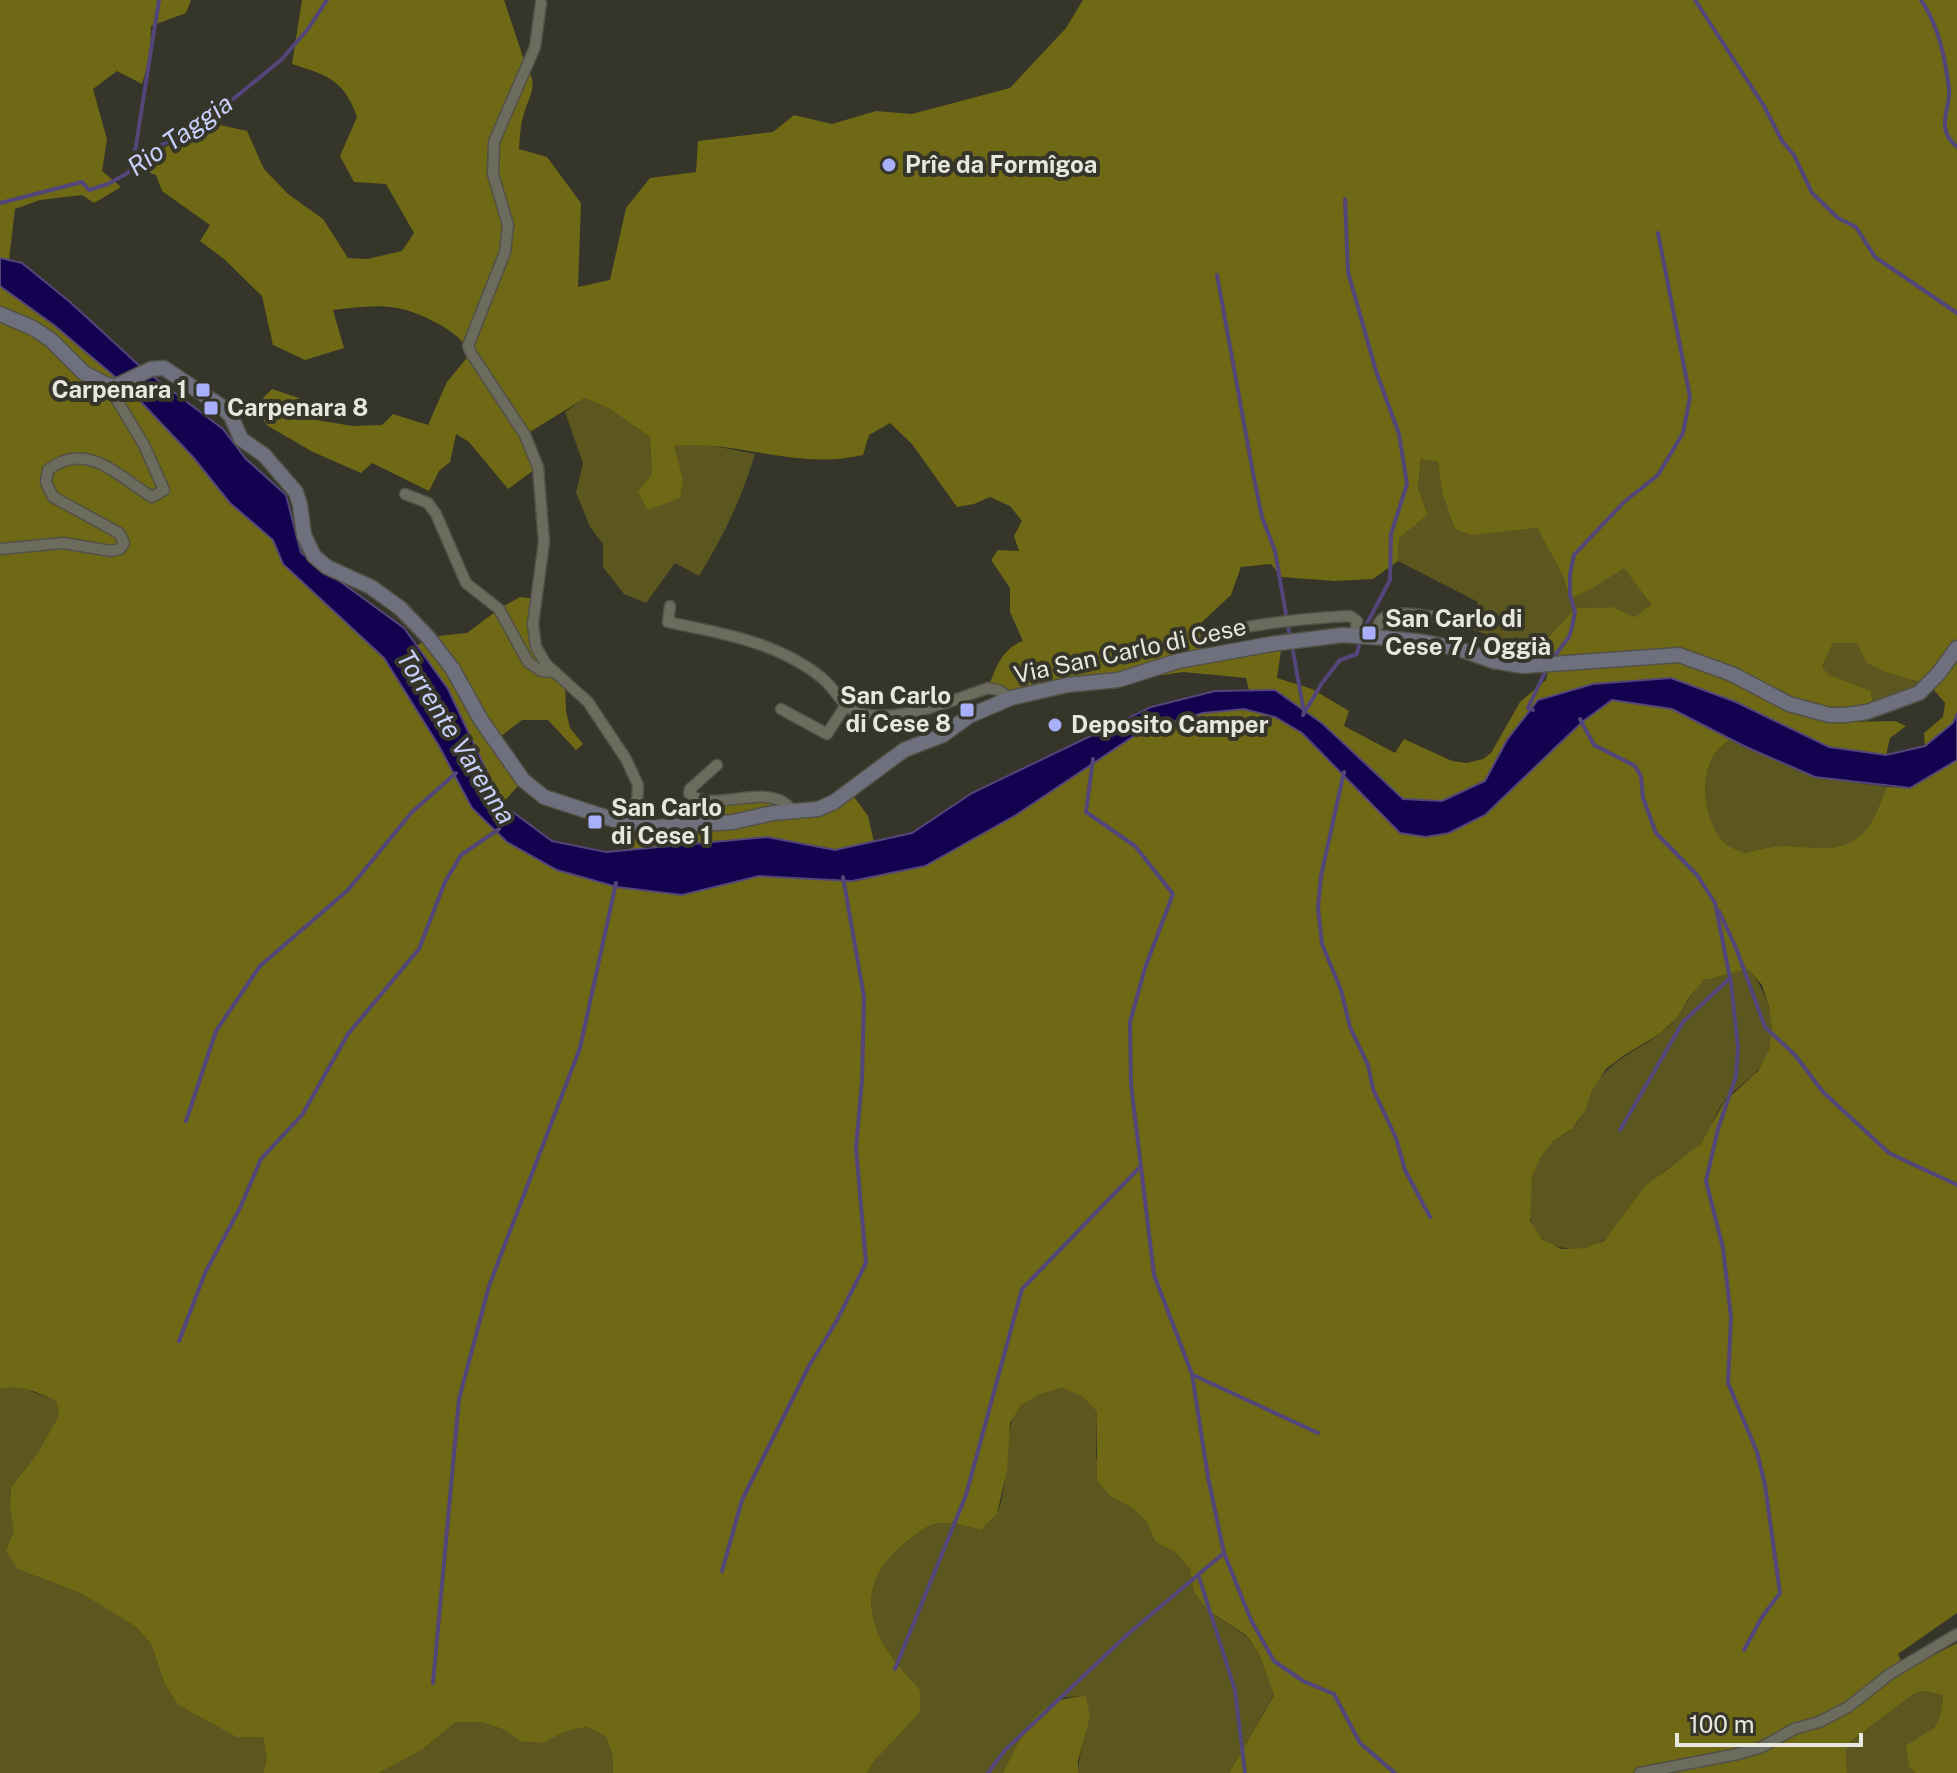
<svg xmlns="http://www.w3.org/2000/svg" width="1957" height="1773" font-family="'Public Sans',sans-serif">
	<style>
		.green { fill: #5c571e }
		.forest { fill: #6f6815; fill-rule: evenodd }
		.water { fill: #13024f; stroke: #53467a; stroke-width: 2 }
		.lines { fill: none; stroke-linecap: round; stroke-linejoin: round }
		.stream { stroke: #53467a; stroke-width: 4 }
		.street-casing { stroke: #525147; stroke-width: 13 }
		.secondary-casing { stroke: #525147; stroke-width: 17 }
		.street { stroke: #6b6b5e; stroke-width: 10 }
		.secondary { stroke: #6f707d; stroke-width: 14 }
		.poi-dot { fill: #a8b0fc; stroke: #35352a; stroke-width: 3 }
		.labels { text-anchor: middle; stroke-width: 8; stroke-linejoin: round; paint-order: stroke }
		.poi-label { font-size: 24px; font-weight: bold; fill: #e7e6df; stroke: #35352a; text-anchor: start }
		.street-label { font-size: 24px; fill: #e7e6df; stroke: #35352a }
		.water-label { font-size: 26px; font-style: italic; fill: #c9cffb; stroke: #35352a }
	</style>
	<rect width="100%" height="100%" fill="#35352a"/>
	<g class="green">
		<path d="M585,398l25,11 40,28 2,37 31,5 -10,-33 26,-3 56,11c-14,46 -31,81 -56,122l-24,-13 -29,40 -22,-9 -21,-27v-23l-13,-17 -14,-35 7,-29 -18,-51z"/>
		<path d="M1421,459l17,3 4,29 64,40 31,-3 26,48 7,22 25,-11 29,-20 27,39 -16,11 -22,-10 -38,1 -29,32 -39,1 -37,-12 8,-27 -80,-41 1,-23 29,-23 -10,-27z"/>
		<path d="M1833,643h24l72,41 -55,26 -3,-19 -43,-16 -6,-8z"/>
		<path d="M1730,739l85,38 72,10c-6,13 -11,29 -19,40 -23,29 -50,20 -80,19 -15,0 -29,3 -43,7 -7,-3 -17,-6 -22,-12 -20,-24 -24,-62 -7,-89 3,-4 10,-9 14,-13z"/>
		<path d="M1748,968c24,29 36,75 7,105 -9,10 -23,17 -31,28 -10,13 -13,31 -23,43 -11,13 -27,18 -39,29 -18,15 -42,58 -60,68 -23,14 -62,10 -71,-20 -3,-10 -1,-31 1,-42 2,-14 13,-32 25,-41 5,-3 11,-5 15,-9 11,-11 14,-24 20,-37 18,-39 61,-44 86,-75 9,-12 14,-30 29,-38 12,-6 27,-8 41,-11z"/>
		<path d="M16,1385l40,16 3,14 -22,39 -26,33 -1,22 5,22 -9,20 11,18 63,24 56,34 15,17 14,41 13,20 58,32h27l4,22 -4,14h-263v-384z"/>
		<path d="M1062,1388l21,9 14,15 -1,45 15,40 20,10 16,15 8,20 20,10 15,17 4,23 13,18 39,26 13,18 15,40 -45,79h-151c1,-30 16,-46 7,-77l-20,1 -34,26 -28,50h-136l53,-83c-14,-17 -32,-34 -41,-55 -17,-40 -4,-67 27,-93 7,-6 17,-14 26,-17 17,-5 33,1 49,5 6,-6 14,-12 17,-19 13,-28 2,-87 24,-107 10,-9 27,-12 40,-16z"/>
		<path d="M1922,1691l21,4 -2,25 -16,15 -10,4 -6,28 6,6h-68l-1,-22 5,-10 61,-46z"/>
		<path d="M456,1722h26l20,7 20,13 22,1 20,-11 23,-5 19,8 7,21v17h-234l43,-23z"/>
	</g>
	<g class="forest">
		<path d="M0,0h191l-5,13 -35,13 -1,30 -8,28 -25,-13 -24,18 14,50 -5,32 19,16 -27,16 -12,-8 -42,5 -25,9 -6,51 -9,-2z"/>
		<path d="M302,0h202l23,69c13,17 0,30 -4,48 -3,10 -3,22 -4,32l28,8 34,46 -3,84 32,-7 16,-72 24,-30 46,-6 2,-31 75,-9 21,-17 38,9 44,-13 36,3 98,-26 56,-60 17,-28h874v713l-4,10 -28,23 -1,-13 19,-16 2,-14 -16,-19 -41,-11 -21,-10 -10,-20h-24l-11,24 7,8 42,16 3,19 -27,12 48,-1 11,5 -16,12 -4,17 -57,-8 -93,-45 -65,-24 -78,6 -86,56 -22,41 -43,20 -39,-2 -80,-75 -48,-34h-26l-3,-12 -63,-6 -172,26 -23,-10c8,-20 13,-39 35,-47l-13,-29v-24l-19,-28 7,-10 21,1 -5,-15 8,-15 -12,-15 -20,-9 -16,7 -17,3 -45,-63 -22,-21 -21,12 -6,20c-68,16 -125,-16 -189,-9l9,33 -3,19 -32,12 -10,-18 14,-18 -2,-37 -40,-28 -25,-11 -60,37 13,32 -30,22 -39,-47 -13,-8 -6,28 -11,9 -10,20 -57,-28 -11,10 -48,-21 -45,-26 -8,-10 5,-6 -2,-12 9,-9 27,9 11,21 43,7 29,-1 11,-11 35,11 19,-43 23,-28c-5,-21 -53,-43 -73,-46 -21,-4 -43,0 -64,2l11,38 -39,12 -32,-15 -11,-49 -38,-37 -24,-18 10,-16 -48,-34 -6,-16 -6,-2 -6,-14 38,-21 38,-13 27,6 17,38 24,25 35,25 25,39 19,1 35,-8 12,-18 -28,-49 -32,-2 -14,-26 17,-39c-13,-38 -31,-42 -65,-53zM1421,459l17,3 4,29 13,38 16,6 66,-7 26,48 7,23 25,-12 29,-19 27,37 -16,12 -22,-10 -38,1 -29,32 4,24 -4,16 -26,22 -29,51 -8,6 -16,4 -15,-2 -48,-22 -9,14 -51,-27 5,-15 -37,-22 -35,-11 5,-35 -76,12 -5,-32 30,-28 10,-28 30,-3 10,13 54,4 38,-2 25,-18 1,-23 29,-23 -10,-27z"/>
		<path d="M0,286l54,39 73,62 66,70 37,46 43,37 10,24 101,94 55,88 33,62 35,34 50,27 60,18 65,8 77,-19 93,5 164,-66 127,-85 60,-17 41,-4 31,8 27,16 98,99 85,-17 97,-93 30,-22 60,9 58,30c-4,4 -11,9 -14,13 -17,26 -13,65 7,89 5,6 15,9 22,12 14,-4 28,-7 43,-7 30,1 57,10 80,-19 8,-11 13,-27 19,-40l23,1 47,-28v853l-59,41 7,16 52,-27v130h-42l-6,-6 -3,-21c28,-21 34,-12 37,-51l-21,-4 -10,4 -61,46 -5,10 1,22h-618l45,-78 -15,-41 -13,-19 -39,-25 -13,-18 -4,-23 -15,-17 -20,-10 -8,-20 -16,-15 -20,-10 -14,-17v-68l-14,-15 -21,-9 -21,6 -20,11 -11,18 -3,47 -10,44 -16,16c-16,-4 -32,-10 -49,-5 -9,3 -19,11 -26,17 -31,26 -44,53 -27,93 9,21 27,38 41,55v22l-45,48 -8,13h-254v-17l-7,-20 -19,-9 -23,5 -20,11 -22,-1 -20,-13 -20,-7h-26l-34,28 -43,23h-116l4,-14 -4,-22h-27l-58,-32 -13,-20 -14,-41 -15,-17 -56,-34 -63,-24 -11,-18 8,-20 -4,-22 1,-22 26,-33 22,-39 -3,-14c-19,-9 -35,-17 -56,-12zM1748,969l14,16 7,22 3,21 -3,22 -11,21 -34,31 -23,42 -56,42 -41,55 -20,7 -23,1 -19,-10 -12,-18 2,-44 8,-19 13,-17 19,-12 13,-18 7,-20 14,-22 17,-13 38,-23 17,-16 12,-21 14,-16z"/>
		<path d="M520,597l17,2 -1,48 29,34 1,30 4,17 13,16 -7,6 -28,-30h-26l-26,20 27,40 -21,24 -54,-115 -31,-43 11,-9 39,-4 32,-24z"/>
		<path d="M849,790l19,26 6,26 -39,8 -68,-13 -137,13 2,-25 70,-1 3,-23 62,-5 28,15z"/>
		<path d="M1086,1696l4,21 -12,44v12h-75c22,-41 30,-75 83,-77z"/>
	</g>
	<path class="water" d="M0,258l22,5 48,39 73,67 80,60 23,30 40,36 15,58 103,75 44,61 54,115 50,37 54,11 161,-15 68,13 77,-17 60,-40 179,-86 64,-16 60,-1 48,34 80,75 39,2 43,-20 22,-41 31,-40 55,-16 78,-6 65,24 93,45 57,8 39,-9 28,-23 4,-10v47l-47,28 -95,-11 -71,-31 -72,-37 -60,-9 -30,22 -97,93 -36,18 -23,4 -26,-4 -98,-100 -27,-16 -31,-8 -41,4 -60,17 -127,85 -91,51 -73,15 -93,-5 -77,19 -65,-8 -60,-17 -50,-28 -35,-34 -33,-62 -55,-88 -101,-94 -10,-24 -43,-37 -37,-46 -66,-70 -73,-62 -54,-39z"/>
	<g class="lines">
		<g class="stream">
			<path d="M1695,0l69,106 18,35 12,14 18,38 26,25 18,9 19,30 82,56"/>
			<path d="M1921,0c18,26 24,58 28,89 2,21 -15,38 8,58"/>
			<path d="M133,164l26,-164"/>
			<path d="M1345,199l3,73 28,99 23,63 8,50 -16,50 -1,46 -27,51"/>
			<path d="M0,203l82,-21 7,8 19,-6 18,-10 30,-27 28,-12 26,-17 71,-58 27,-31 19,-29"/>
			<path d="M1217,275l36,198 9,44 13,34 15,86"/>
			<path d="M1292,646l12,66"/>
			<path d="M1552,659l17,-22 3,-10 3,-15 -5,-17v-21l4,-19 50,-53 34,-27 25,-42 7,-36 -32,-164"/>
			<path d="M1533,710l-5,-2 18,-38"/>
			<path d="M1303,715l19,-32 18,-23 17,-6 3,-14"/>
			<path d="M1580,719l14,26 41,21 6,10 2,22 13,35 41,42 18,28"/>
			<path d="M1093,759l-7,53 49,34 38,48 -28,74 -15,54 1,62 23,191 38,99 16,103 16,76 27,67 23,41 29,20 31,13 26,49 35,30"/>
			<path d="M1344,772l-23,104 -3,32 4,36 19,46 9,37 18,38 5,24 23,49 9,32 25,47"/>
			<path d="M1715,903l16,80 7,64 -2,29 -18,53 -12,52 17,67 8,69 -3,66 29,69 8,33 15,108 -18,24 -18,33"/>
			<path d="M1719,911l17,37 29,79 30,28 28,37 66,61 68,32"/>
			<path d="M186,1121l30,-90 44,-65 88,-76 64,-78 44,-39"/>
			<path d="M1620,1130l63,-108 47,-44"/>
			<path d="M179,1341l26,-68 35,-65 21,-49 41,-44 46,-81 71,-85 26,-67 16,-27 38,-26"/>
			<path d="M1193,1375l125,58"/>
			<path d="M722,1571l20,-71 67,-134 27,-44 30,-59 -10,-115 6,-68 2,-83 -21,-120"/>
			<path d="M1198,1574l37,116 10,83"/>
			<path d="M895,1669l71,-174 56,-206 118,-122"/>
			<path d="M433,1683l26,-284 30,-113 91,-238 36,-165"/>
			<path d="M988,1773l17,-23 123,-116 96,-81"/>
		</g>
		<g class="street-casing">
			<g id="street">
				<path d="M541,3l-6,44 -41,95 -1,32 15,51 -3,27 -37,94 3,7 54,82 13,32 6,75 -11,82 3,23 10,17 42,38 38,57 12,26 -1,20 -7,20"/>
				<path d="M405,494l23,9 8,11 30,69 33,26 29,53 13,9 14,1"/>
				<path d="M0,549l63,-6 48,8 9,-2 4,-6 -5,-10 -66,-36 -7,-15 2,-12c39,-31 72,8 104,27l12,-7 -20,-45 -27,-45v-7"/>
				<path d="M670,606l-2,16c46,10 93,17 134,42 7,4 14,9 20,14 14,11 22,33 41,36 41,8 87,-13 125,-26l10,2 13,8"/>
				<path d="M1237,629c38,-8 75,-11 113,-13l7,5 -2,15"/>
				<path d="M1372,637c3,-5 6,-14 10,-18 12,-10 40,-4 54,-2"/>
				<path d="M781,709l46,25 19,-29"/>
				<path d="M717,765l-27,24 -1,4c16,19 65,-4 90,7 6,2 10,7 15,11"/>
				<path d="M1640,1773l98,-19 24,-7 32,-18 25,-7 29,-15 42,-33 67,-40"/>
			</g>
		</g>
		<g class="secondary-casing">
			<path id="secondary" d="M0,314l33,14 18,12 33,33 23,12 9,1 35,-17 13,-1 57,38 10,10 10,23 23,16 32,37 4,13 4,30 10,21 13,11 44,20 29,21 28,29 24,31 29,52 42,60 21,17 86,28 27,2 76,-5 40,-9 45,-4 16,-7 70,-52 39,-15 26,-19 42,-18 56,-13 51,-5 60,-19 93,-17 72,-9 43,3 38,4 35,7 34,12 30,5 156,-11 53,19 57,30 40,11h17l21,-3 52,-19 19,-19 19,-26"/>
		</g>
		<use href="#street" class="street"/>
		<use href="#secondary" class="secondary"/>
	</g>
	<g class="poi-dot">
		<circle cx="889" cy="165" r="8"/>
		<rect x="195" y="382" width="16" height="16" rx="4"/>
		<rect x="203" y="400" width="16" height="16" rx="4"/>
		<rect x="1361" y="625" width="16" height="16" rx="4"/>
		<rect x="959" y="702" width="16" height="16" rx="4"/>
		<circle cx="1055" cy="725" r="8"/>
		<rect x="587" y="814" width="16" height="16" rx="4"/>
	</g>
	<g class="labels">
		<g class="poi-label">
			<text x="905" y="173">Prîe da Formîgoa</text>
			<text x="187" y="398" text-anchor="end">Carpenara 1</text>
			<text x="227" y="416">Carpenara 8</text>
			<text x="1385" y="627">San Carlo di<tspan x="1385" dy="28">Cese 7 / Oggià</tspan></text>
			<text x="951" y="704" text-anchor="end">San Carlo<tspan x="951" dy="28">di Cese 8</tspan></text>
			<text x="1071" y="733">Deposito Camper</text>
			<text x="611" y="816">San Carlo<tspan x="611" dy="28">di Cese 1</tspan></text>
		</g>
		<g class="street-label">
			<text transform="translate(1130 651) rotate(-12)" y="8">Via San Carlo di Cese</text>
		</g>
		<g class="water-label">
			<text transform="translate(180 135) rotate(-35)" y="9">Rio Taggia</text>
			<text transform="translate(456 737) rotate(58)" y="9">Torrente Varenna</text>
		</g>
	</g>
	<path d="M1677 1733v12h184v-12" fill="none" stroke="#e7e6df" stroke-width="4"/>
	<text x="1689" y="1733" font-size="24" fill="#e7e6df" stroke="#35352a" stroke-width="6" paint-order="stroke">100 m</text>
</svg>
